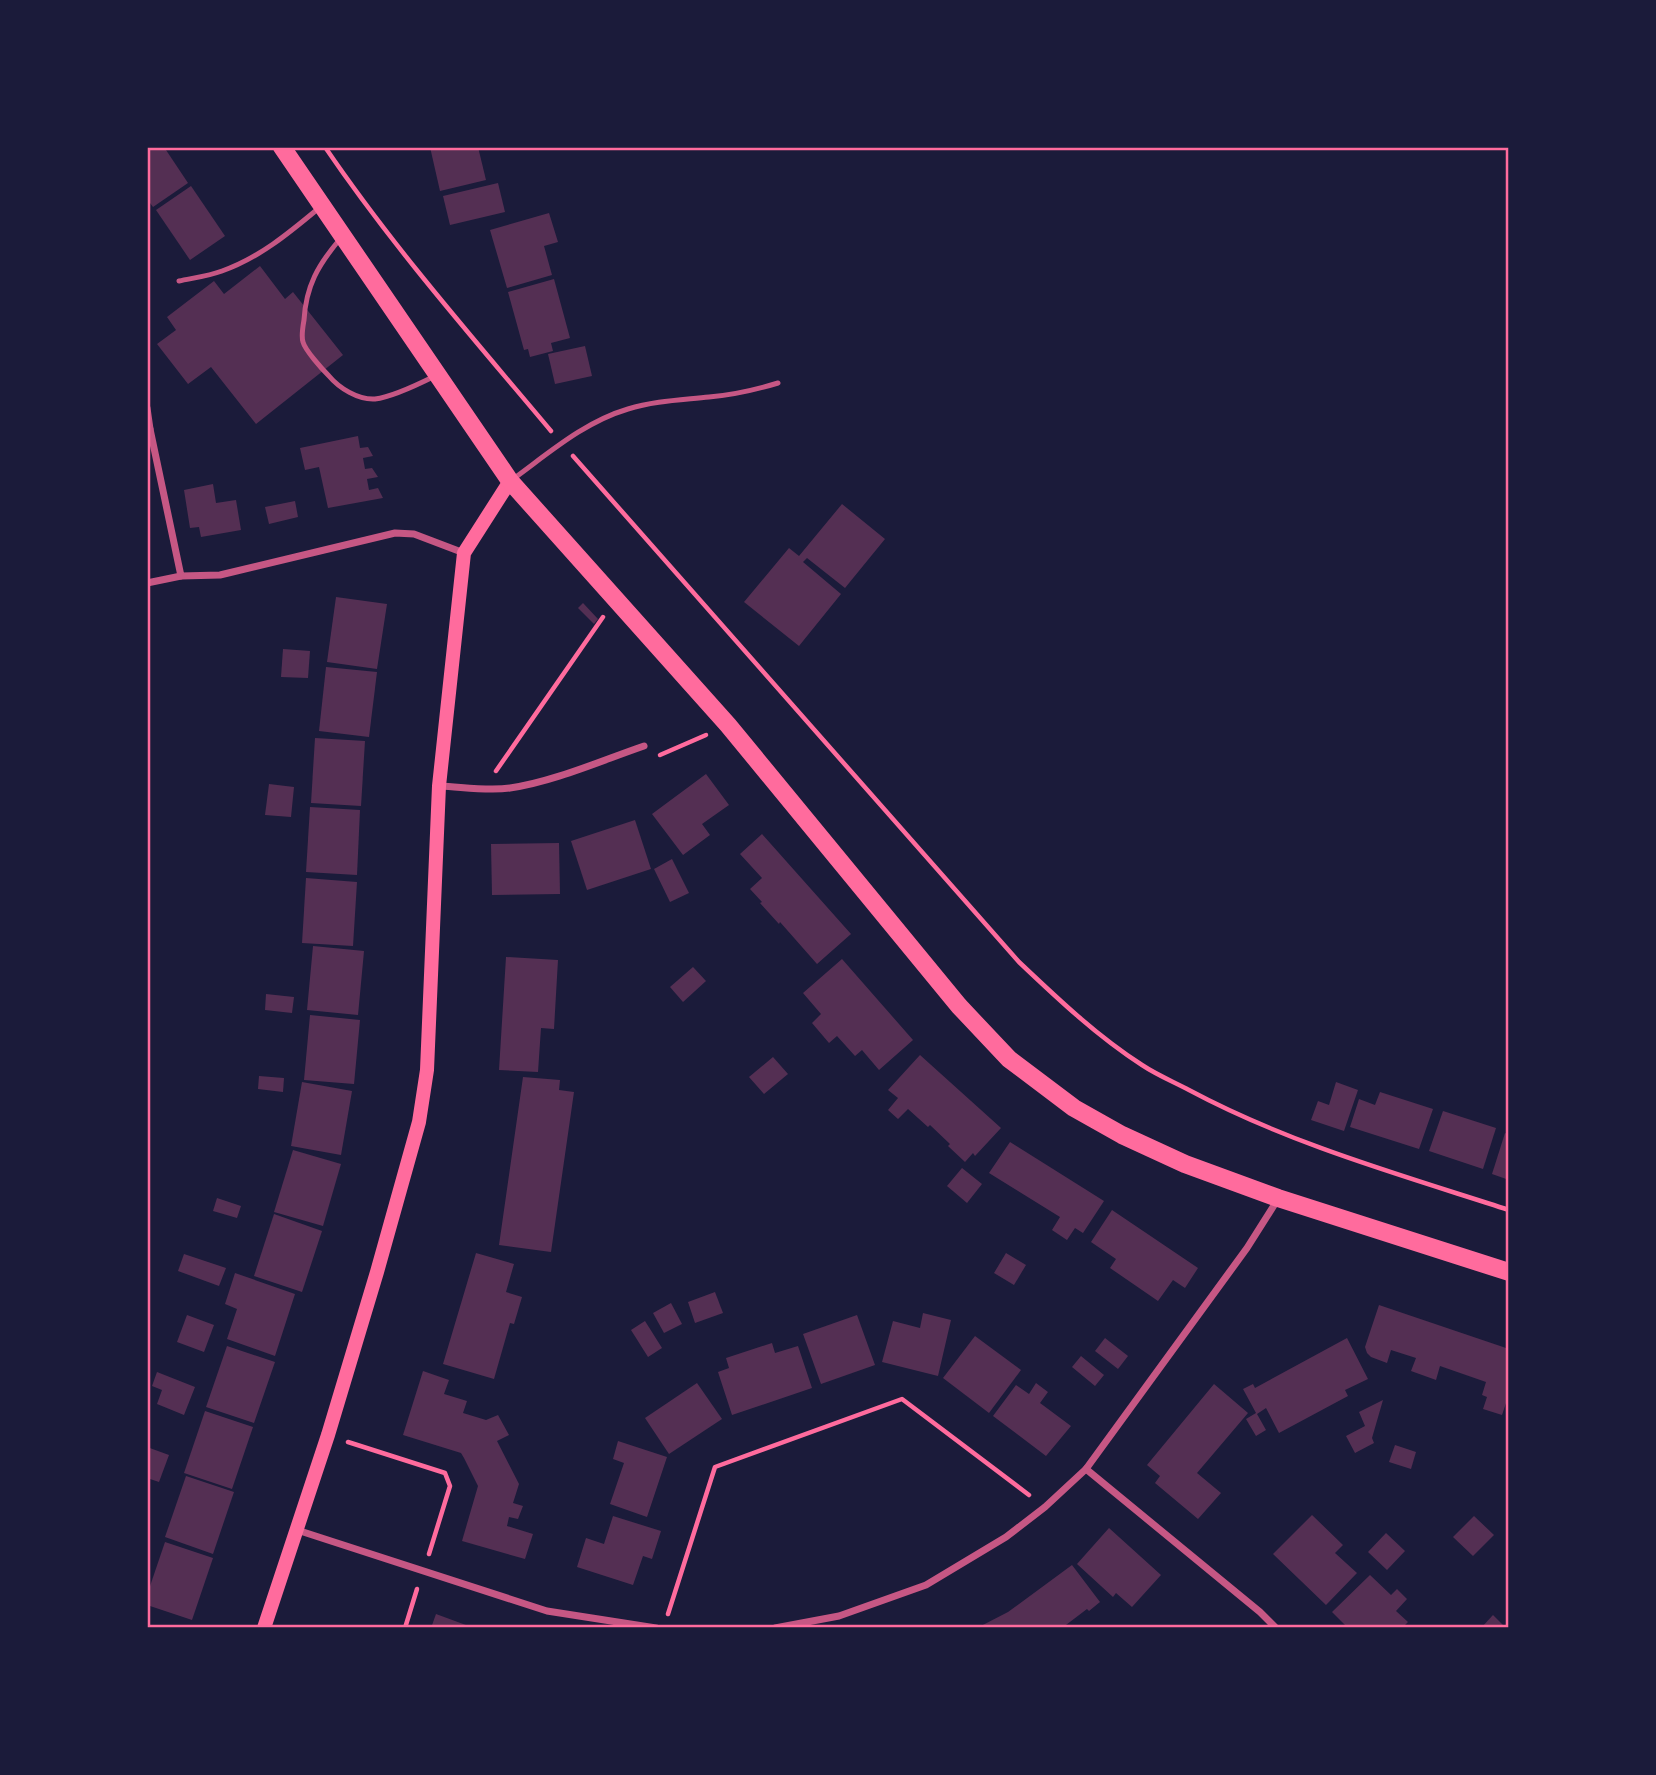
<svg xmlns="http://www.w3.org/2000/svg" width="1656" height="1775" font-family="Signika,sans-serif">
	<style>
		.building { fill: #542f53 }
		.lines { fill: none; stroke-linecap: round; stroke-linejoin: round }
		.path { stroke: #ff6b9d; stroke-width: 4.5 }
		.service { stroke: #c65784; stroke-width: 5 }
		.minor { stroke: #c65784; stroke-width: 7 }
		.secondary { stroke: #ff6b9d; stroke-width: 14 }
		.primary { stroke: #ff6b9d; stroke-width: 18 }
		.neatline { fill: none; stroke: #ff6b9d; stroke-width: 2.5 }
	</style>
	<rect width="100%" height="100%" fill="#1b1b3a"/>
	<g class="building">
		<path d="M147,147h17l24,36 -35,24 -6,-8z"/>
		<path d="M430,147h48l8,33 -46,11z"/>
		<path d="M498,183l7,29 -55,13 -7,-29z"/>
		<path d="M191,186l34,50 -35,24 -34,-50z"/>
		<path d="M549,213l9,29 -14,4 8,29 -45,13 -17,-58z"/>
		<path d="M260,266l25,33 8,-7 50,63 -87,69 -45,-57 -23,17 -31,-40 19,-14 -9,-13 47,-36 10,13z"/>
		<path d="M554,279l16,59 -19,5 2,8 -23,6 -2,-8 -4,1 -16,-58z"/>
		<path d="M585,346l7,30 -37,8 -7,-30z"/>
		<path d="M358,436l2,12 8,-1 5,9 -10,2 2,11 7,-1 6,9 -11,2 2,11 9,-2 5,10 -55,10 -9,-41 -14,3 -5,-22z"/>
		<path d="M213,484l3,19 20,-3 5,30 -40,7 -2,-10 -9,1 -6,-38z"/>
		<path d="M295,501l3,16 -29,7 -4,-17z"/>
		<path d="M842,504l43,35 -40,49 -38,-30 -4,4 38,32 -42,52 -55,-44 45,-54 10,8z"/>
		<path d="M336,597l51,7 -10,65 -50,-7z"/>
		<path d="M583,603l15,16 -4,5 -16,-16z"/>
		<path d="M283,649l27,2 -2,27 -27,-1z"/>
		<path d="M326,667l51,5 -8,65 -50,-6z"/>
		<path d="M315,738l50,3 -4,65 -50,-3z"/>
		<path d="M706,774l23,31 -27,19 8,11 -27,20 -31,-41z"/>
		<path d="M269,784l25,3 -3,30 -26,-2z"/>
		<path d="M310,807l50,3 -3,65 -51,-3z"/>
		<path d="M635,820l16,49 -64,21 -16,-49z"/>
		<path d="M762,834l89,100 -34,30 -37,-42 -1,2 -19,-21 2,-1 -12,-13 12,-11 -22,-24z"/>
		<path d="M559,843l1,51 -68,1 -1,-51z"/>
		<path d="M672,859l17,34 -19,9 -16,-33z"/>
		<path d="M306,878l51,4 -4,64 -51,-3z"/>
		<path d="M313,946l51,5 -6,64 -51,-5z"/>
		<path d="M506,957l52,3 -4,69 -13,-1 -3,44 -39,-2z"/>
		<path d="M842,959l71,81 -34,30 -17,-20 -7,6 -18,-20 -8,7 -17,-20 9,-9 -18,-21z"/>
		<path d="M693,967l13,14 -23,21 -13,-15z"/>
		<path d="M266,994l28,3 -2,16 -27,-3z"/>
		<path d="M310,1015l50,5 -6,64 -50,-4z"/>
		<path d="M920,1055l81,73 -26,28 -2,-3 -8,9 -17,-16 2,-2 -20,-19 -2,2 -20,-18 -10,10 -10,-9 10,-12 -10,-8z"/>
		<path d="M773,1057l15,17 -24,20 -15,-17z"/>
		<path d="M259,1076l25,2 -1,14 -25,-3z"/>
		<path d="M523,1077l37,3 -1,10 15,2 -23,160 -52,-7z"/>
		<path d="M302,1082l50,9 -11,64 -50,-9z"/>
		<path d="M1336,1082l22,8 -14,41 -33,-11 7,-19 11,4z"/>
		<path d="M1380,1092l53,17 -14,40 -69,-22 9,-28 16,6z"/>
		<path d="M1443,1111l53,17 -13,41 -54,-18z"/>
		<path d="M1505,1133l4,2v45l-17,-6z"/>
		<path d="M1010,1142l94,59 -21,32 -8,-5 -8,12 -15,-10 8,-13 -71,-44z"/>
		<path d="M293,1150l48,14 -18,62 -49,-14z"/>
		<path d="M962,1168l20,16 -15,19 -20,-17z"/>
		<path d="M217,1198l24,8 -4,12 -24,-7z"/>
		<path d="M1112,1210l86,58 -13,20 -12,-8 -15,21 -48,-33 6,-9 -25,-17z"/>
		<path d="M274,1214l48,17 -20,61 -48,-16z"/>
		<path d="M476,1253l38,11 -8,28 16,5 -8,27 -4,-1 -16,56 -51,-15z"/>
		<path d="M1006,1253l20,12 -12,20 -20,-12z"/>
		<path d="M184,1254l42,14 -7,18 -41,-15z"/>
		<path d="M235,1273l60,21 -20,62 -48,-17 10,-30 -12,-5z"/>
		<path d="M715,1292l8,21 -28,10 -7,-21z"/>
		<path d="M671,1303l11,21 -18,9 -11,-20z"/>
		<path d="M1379,1305l130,44v45l-7,21 -19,-6 4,-12 -5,-2 4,-13 -46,-16 -4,14 -25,-9 5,-13 -25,-8 -4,13 -16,-6 -4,-4 -2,-6z"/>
		<path d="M923,1313l28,7 -13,56 -56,-14 11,-41 27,7z"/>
		<path d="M187,1315l27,10 -10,27 -27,-10z"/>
		<path d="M857,1315l18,50 -54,19 -18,-50z"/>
		<path d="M645,1321l17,27 -14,9 -17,-27z"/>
		<path d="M975,1336l46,34 -32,43 -46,-35z"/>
		<path d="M1105,1338l23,18 -10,13 -23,-18z"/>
		<path d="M1347,1338l21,41 -23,11 3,6 -69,37 -13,-25 -9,6 9,16 -10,6 -10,-17 10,-6 -13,-24 10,-5 2,4z"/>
		<path d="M772,1343l3,10 23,-7 14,42 -80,27 -14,-43 11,-4 -3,-10z"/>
		<path d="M227,1346l48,16 -21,61 -48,-16z"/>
		<path d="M1081,1356l23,19 -9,11 -23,-19z"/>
		<path d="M423,1371l26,9 -5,14 23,7 -4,12 23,7 12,-5 11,20 -12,6 22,43 -6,19 10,3 -5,13 -9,-2 -2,9 26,8 -8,25 -63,-18 16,-55 -14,-28 -3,-5 -58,-18z"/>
		<path d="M157,1372l38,15 -11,28 -27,-11 5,-14 -10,-4z"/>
		<path d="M697,1383l25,36 -53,35 -24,-36z"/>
		<path d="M1036,1383l12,9 -8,11 31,23 -25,30 -53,-40 23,-31 13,9z"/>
		<path d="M1214,1384l34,29 -51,60 24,20 -23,26 -43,-36 5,-7 -13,-11z"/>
		<path d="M1383,1400l-11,38 2,5 -19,10 -9,-17 19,-10 -6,-14z"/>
		<path d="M205,1411l48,16 -21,62 -48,-16z"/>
		<path d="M618,1441l49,16 -20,60 -37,-13 14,-41 -11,-4z"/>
		<path d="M1395,1445l21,7 -5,17 -22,-7z"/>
		<path d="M147,1447l22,8 -10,27 -12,-4z"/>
		<path d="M186,1476l48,16 -21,62 -48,-17z"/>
		<path d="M1312,1515l31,30 -8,8 22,20 -31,32 -53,-51z"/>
		<path d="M613,1516l48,15 -9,28 -9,-3 -10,29 -56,-18 9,-29 18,6z"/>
		<path d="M1474,1516l20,19 -21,21 -20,-19z"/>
		<path d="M1109,1528l52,47 -29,32 -16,-14 -3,4 -36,-33z"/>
		<path d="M1386,1533l19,18 -18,19 -19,-18z"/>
		<path d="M165,1542l48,16 -21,62 -45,-15v-10z"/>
		<path d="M1072,1565l28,37 -11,9 -2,-2 -25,19h-85l31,-16z"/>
		<path d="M1370,1575l21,20 6,-6 10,10 -11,12 12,11 -6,6h-54l-16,-16z"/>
		<path d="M436,1614l38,14h-43z"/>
		<path d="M1493,1615l13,13h-25z"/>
	</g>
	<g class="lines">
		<g class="path">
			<path d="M325,147c68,100 148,191 226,284"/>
			<path d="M573,456l446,506c39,37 78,74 123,103 15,10 32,17 47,25 101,54 212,85 320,120"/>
			<path d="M660,755l46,-20"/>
			<path d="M496,771l107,-154"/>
			<path d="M348,1442l97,31 5,13 -21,68"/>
			<path d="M668,1614l47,-147 187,-68 127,96"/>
			<path d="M405,1628l12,-39"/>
		</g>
		<g class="service">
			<path d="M340,239c-22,26 -34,47 -36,81 -1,6 -3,16 -1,22 2,8 19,27 26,34 10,12 29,24 46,23 17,-2 44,-15 60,-23"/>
			<path d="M179,281c14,-3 30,-5 43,-10 37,-13 67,-38 97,-63"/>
			<path d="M513,479c36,-26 71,-57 115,-70 26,-8 54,-9 81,-12 23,-2 46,-7 69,-14"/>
		</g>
		<g class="minor">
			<path d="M147,408l3,21"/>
			<path d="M147,429h3l31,147 39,-1 175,-42 19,1 50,19"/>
			<path d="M147,583l34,-7"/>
			<path d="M440,786c23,1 47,5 70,2 43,-6 93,-28 134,-42"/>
			<path d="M1086,1469l174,143 16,16"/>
			<path d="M297,1530l250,81 109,17"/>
			<path d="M775,1628l64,-12 87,-31 80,-48 39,-30 41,-38 161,-221 31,-49"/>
		</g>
		<path class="secondary" d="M264,1628l64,-193 49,-163 42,-150 8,-52 12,-284 25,-233 46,-72"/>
		<path class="primary" d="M282,147l228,334 218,244 231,281 50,53 65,49 48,27 63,29 93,34 231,74"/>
	</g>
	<rect width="1656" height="1775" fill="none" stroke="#1b1b3a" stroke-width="298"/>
	<rect x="149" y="149" width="1358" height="1477" class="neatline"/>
</svg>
